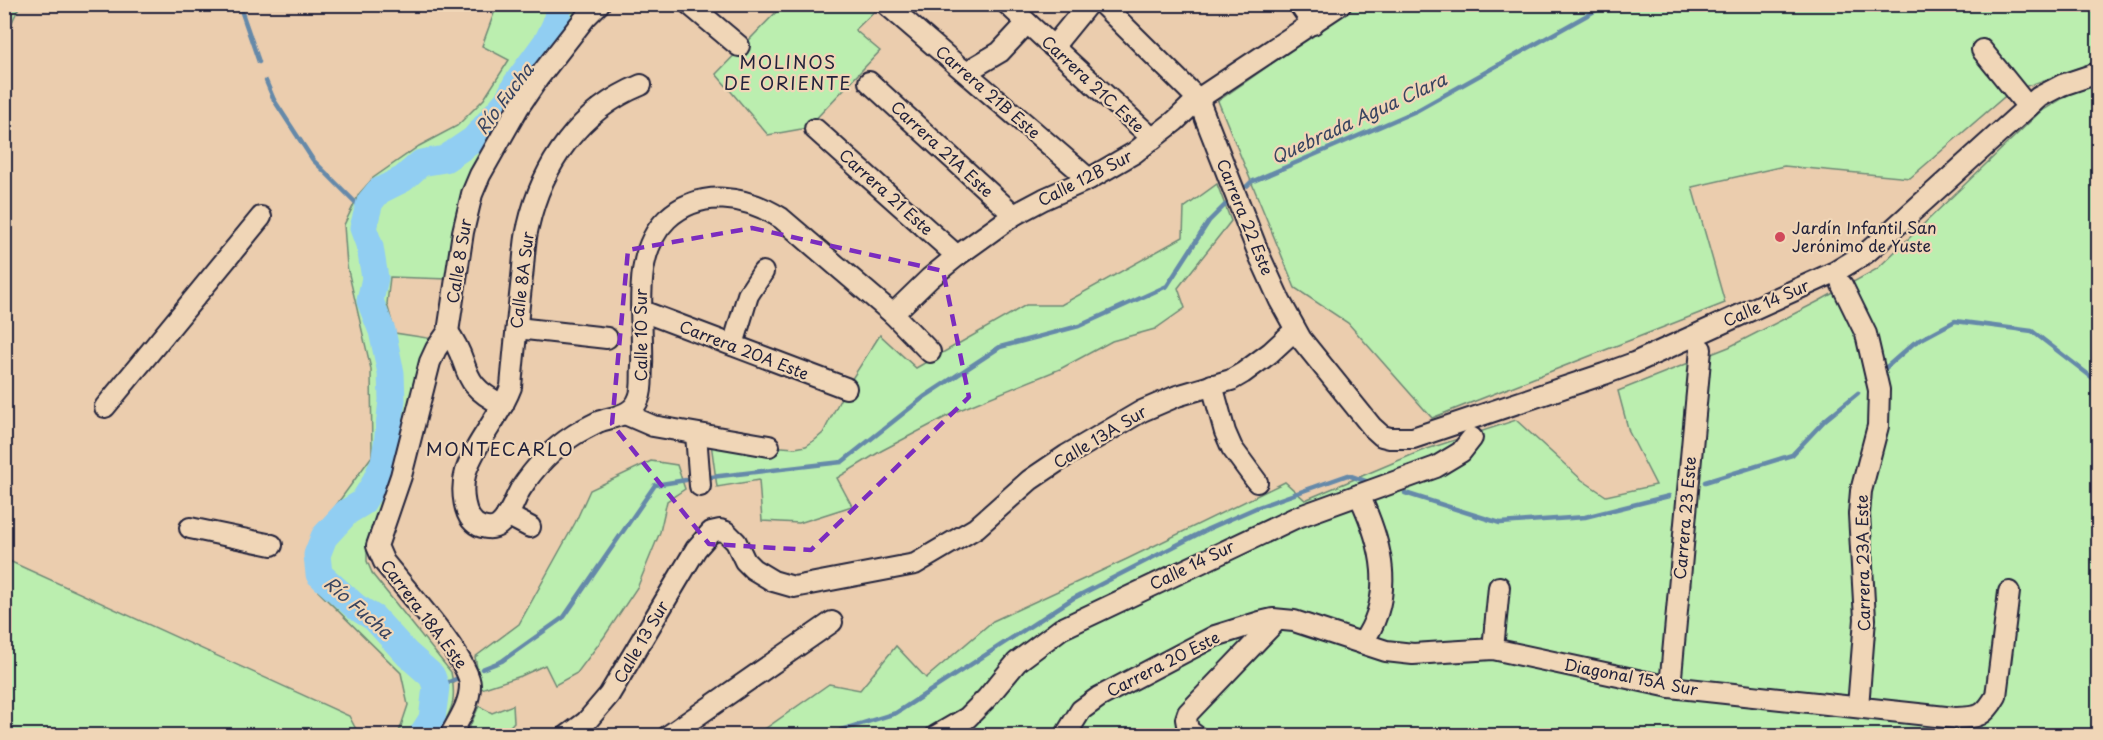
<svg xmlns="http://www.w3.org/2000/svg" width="2103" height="740" font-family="'Playpen Sans',sans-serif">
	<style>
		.green { fill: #bbeeaf; stroke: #6e8875; stroke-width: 1.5 }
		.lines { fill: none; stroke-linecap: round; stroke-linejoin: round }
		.stream { stroke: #6589a9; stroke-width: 4.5 }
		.river { stroke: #91cef2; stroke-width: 27 }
		.minor-casing { stroke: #22223b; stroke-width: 24 }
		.minor { stroke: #f0d6b7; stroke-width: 20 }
		.marked { fill: none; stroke: #7b2cbf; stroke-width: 4.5; stroke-dasharray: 12 8; stroke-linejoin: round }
		.poi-dot { fill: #d1495b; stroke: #f0d6b7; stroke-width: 2 }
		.labels { text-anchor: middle; stroke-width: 4.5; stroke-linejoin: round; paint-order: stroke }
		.street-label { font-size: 16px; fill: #22223b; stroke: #f0d6b7 }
		.poi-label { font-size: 16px; fill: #22223b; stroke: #f0d6b7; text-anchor: start }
		.neighbourhood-label { font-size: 18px; letter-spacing: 1.5px; fill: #22223b; stroke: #f0d6b7 }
		.water-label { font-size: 18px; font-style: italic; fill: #384460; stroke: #f0d6b7 }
	</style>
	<rect width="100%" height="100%" fill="#ebcdae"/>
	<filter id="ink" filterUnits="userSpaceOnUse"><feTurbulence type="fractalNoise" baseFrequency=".0167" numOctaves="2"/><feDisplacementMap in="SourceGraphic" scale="12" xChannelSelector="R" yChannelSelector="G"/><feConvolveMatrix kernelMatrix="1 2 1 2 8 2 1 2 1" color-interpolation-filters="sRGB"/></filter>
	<g filter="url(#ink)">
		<g class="green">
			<path d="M5,4l15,1 -15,32 -1,-32z"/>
			<path d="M497,5h87l-10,10 -93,134 -22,67 -11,63 -58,-2 -3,27 8,29 39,6 -40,129 -27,75v18l6,14 78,97c6,30 1,37 -13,63h-40l10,-30 -7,-32 -83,-82 -11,-40 22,-36 43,-59 -1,-87 -24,-103 -3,-41 15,-31 14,-16 46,-32 38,-20 27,-27 25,-39 -27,-14z"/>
			<path d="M783,5h98l-26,25 25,21 -73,77 -39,7 -52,-61z"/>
			<path d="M1356,5h742v56l-88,31 -100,86 -126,-12 -92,21 33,116 -293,115 -84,-95 -53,-35 -77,-187z"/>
			<path d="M2098,81v654l-1343,1 74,-52 31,6 36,-44 30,32 67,-57 134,-62 158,-77 20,18 116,-49 95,-31 66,60 24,16 50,-11 -27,-53 -11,-41 111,-44 90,-46 58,-32 163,-157 46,-28z"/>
			<path d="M1217,184l14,37 -53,67 7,20 -30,21 -43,12 -52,28 -103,42 -76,40 -44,27 15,28 -53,17 -37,-2 -3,-41 -42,7 -7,-51 59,10 26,2 11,-2 9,-6 8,-7 23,-45 34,-53 36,33 110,-63h35l122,-68 1,-29z"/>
			<path d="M651,461l26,4 8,24 -18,12 -7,31 -22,54 -34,51 -27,36 -22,12 -10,-20 -24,11 -40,13 -6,-32 44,-33 56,-101 15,-33z"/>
			<path d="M4,534l3,26 342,156 10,19h-354z"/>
			<path d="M513,705l1,17 -12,13h-36l13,-29 13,7z"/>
		</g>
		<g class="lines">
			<g class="stream">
				<path d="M239,4l20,58"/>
				<path d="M266,81l8,19 39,60 53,53"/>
				<path d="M1247,186l4,-4 165,-71 191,-107"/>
				<path d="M1881,372l33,-29 41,-22 77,10 66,51"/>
				<path d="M711,477l131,-15 82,-65 76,-50 79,-21 88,-40 42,-65 16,-16"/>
				<path d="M1705,482l87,-27 33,-35 33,-27"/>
				<path d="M1405,493l95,30 85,-6 84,-21"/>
				<path d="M482,669l20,-8 62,-44 91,-132 31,-5"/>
				<path d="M436,687l20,-8"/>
				<path d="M831,736l10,-6 55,-17 176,-114 136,-70 50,-22 90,-32 23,8"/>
			</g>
			<path class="river" d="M421,736l11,-17 4,-32 -4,-11 -25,-22 -33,-36 -18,-11 -37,-33 -2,-19 7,-18 23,-25 15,-9 11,-17 11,-24 3,-18 5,-44 -1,-27 -9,-42 -12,-30 5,-23 -5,-31 -7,-19 7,-26 9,-11 24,-12 18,-16 24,-4 28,-19 34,-39 9,-17 32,-44 8,-17 3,-19"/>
			<g class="minor-casing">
				<g id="minor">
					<path d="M689,4l50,42"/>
					<path d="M886,4l203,175"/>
					<path d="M1007,4l146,135"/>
					<path d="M1102,4l96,95 62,158 20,44 21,38 71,88 10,9 8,2h23l191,-64 30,-11 201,-91 31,-19 15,-13 158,-143 23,-12 36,-12"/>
					<path d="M1299,4l14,20"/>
					<path d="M1053,47l35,-43"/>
					<path d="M1982,50l46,57"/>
					<path d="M966,72l34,-20 27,-29"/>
					<path d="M869,82l145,133"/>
					<path d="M641,85c-61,25 -99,79 -113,142 -4,16 -4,34 -6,50 -4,37 -8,74 -11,110 -11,30 -35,54 -45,84 -5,17 -4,50 16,56 7,2 12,2 17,-2 11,-9 15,-24 21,-35 14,-22 32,-41 54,-55 8,-5 16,-9 24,-13 16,-6 35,-6 41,-24 4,-9 2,-22 3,-32 2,-48 -12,-111 25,-147 33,-31 79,-23 114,-1l112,96 37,38"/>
					<path d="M815,129l142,127"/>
					<path d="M1842,285l24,49 13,56 -1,36 -17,65 -2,23 6,105 -7,88"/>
					<path d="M642,311l204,77"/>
					<path d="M893,314l37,-36 27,-22 57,-41 30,-16 45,-20 45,-26 41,-32 23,-22 143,-95"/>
					<path d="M517,328l90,10"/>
					<path d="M448,332c25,33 8,51 55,73"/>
					<path d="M733,345l15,-50 15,-23"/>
					<path d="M1212,385l13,47 7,16 25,34"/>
					<path d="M105,407l156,-190"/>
					<path d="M625,414l28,12 116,20"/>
					<path d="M696,434l4,52"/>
					<path d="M1359,495c23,48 37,101 3,148"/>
					<path d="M507,515l23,12"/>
					<path d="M190,528l82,17"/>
					<path d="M1493,649l6,-62"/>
					<path d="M1670,687l31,-338"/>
					<path d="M450,736c9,-17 20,-32 20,-51 0,-25 -68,-100 -86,-123l-7,-16 24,-70 29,-114 6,-13 12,-17 15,-100 9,-38 8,-19 38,-67 21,-31 46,-59 14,-14"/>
					<path d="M567,736l19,-14 23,-27 87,-146 15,-17 9,-2 6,2 10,10 9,19 8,8 20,12 21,6 121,-23 61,-36 54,-48 37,-25 75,-44 35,-15 54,-16 12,-7 27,-20 25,-23"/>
					<path d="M668,736l164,-114"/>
					<path d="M936,736l31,-18 20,-20 30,-36 44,-33 234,-111 141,-51 25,-15 11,-14"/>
					<path d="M1065,736l16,-26 18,-13 116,-61 45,-14 13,-3 21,2 92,30 27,3 80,-5 177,38 285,31c24,-1 29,-1 41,-22l13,-104"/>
					<path d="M1196,736l-8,-6 -2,-11 2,-6 89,-93"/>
				</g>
			</g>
			<use href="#minor" class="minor"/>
		</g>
	</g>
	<path class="marked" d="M752,228l191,43 26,126 -158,153 -102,-6 -97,-120 16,-174z"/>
	<circle class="poi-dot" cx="1780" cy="237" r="6"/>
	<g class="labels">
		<g class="street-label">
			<text transform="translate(1093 84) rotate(43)" y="6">Carrera 21C Este</text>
			<text transform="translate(988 92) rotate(41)" y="6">Carrera 21B Este</text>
			<text transform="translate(942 149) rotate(43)" y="6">Carrera 21A Este</text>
			<text transform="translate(1085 178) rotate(-27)" y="6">Calle 12B Sur</text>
			<text transform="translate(886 192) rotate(42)" y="6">Carrera 21 Este</text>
			<text transform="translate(1245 217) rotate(68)" y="6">Carrera 22 Este</text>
			<text transform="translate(459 261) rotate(-81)" y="6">Calle 8 Sur</text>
			<text transform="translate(522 280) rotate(-83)" y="6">Calle 8A Sur</text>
			<text transform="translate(1766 303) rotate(-24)" y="6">Calle 14 Sur</text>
			<text transform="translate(641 335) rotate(-90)" y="6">Calle 10 Sur</text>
			<text transform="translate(744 350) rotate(21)" y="6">Carrera 20A Este</text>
			<text transform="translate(1100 437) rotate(-31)" y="6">Calle 13A Sur</text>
			<text transform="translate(1685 518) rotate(-85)" y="6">Carrera 23 Este</text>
			<text transform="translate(1863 563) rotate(-91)" y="6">Carrera 23A Este</text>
			<text transform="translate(1192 565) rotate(-26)" y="6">Calle 14 Sur</text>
			<text transform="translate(424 614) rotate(53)" y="6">Carrera 18A Este</text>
			<text transform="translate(641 642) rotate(-60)" y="6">Calle 13 Sur</text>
			<text transform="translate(1163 664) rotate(-27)" y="6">Carrera 20 Este</text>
			<text transform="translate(1631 677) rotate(11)" y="6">Diagonal 15A Sur</text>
		</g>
		<g class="poi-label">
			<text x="1792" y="234">Jardín Infantil San<tspan x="1792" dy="18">Jerónimo de Yuste</tspan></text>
		</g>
		<g class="neighbourhood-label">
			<text x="788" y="69">MOLINOS<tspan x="788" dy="21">DE ORIENTE</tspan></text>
			<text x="500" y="456">MONTECARLO</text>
		</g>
		<g class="water-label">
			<text transform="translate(505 99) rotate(-53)" y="6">Río Fucha</text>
			<text transform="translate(1359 119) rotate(-25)" y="6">Quebrada Agua Clara</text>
			<text transform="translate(358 608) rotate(41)" y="6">Río Fucha</text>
		</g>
	</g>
	<rect width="2103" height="740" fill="none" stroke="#f0d6b7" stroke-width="24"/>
	<rect x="12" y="12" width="2079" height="716" fill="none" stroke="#22223b" stroke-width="2" filter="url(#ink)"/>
</svg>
